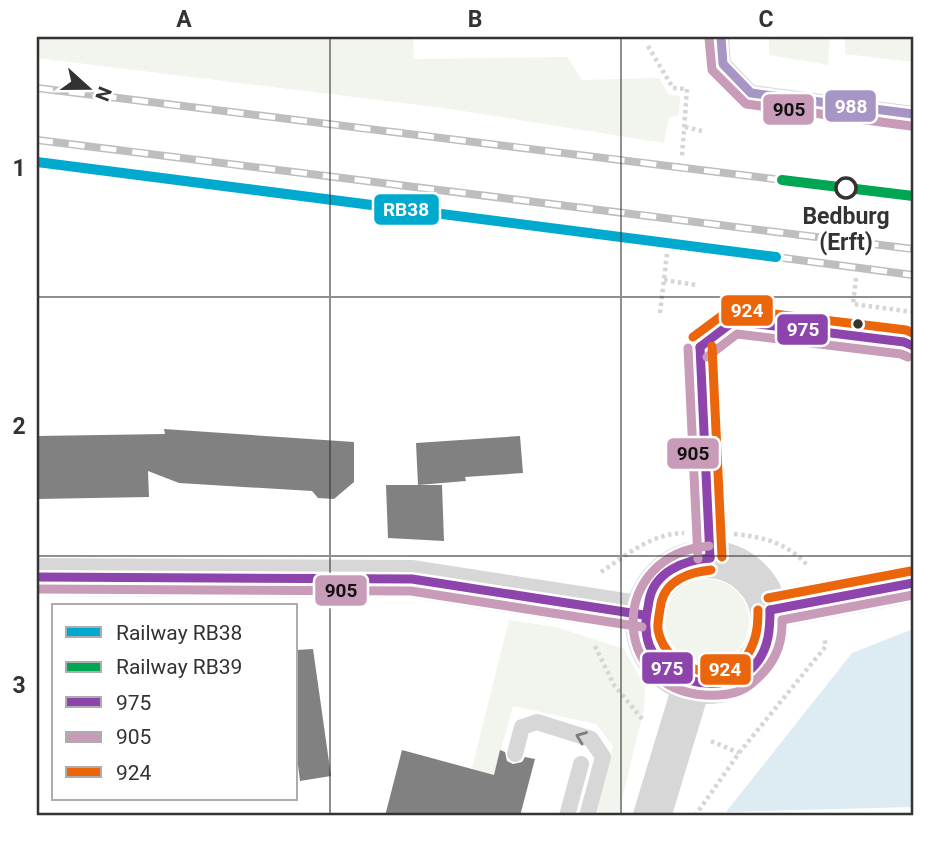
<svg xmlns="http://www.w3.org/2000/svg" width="950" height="853" font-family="Roboto,sans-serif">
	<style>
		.green { fill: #f1f5ed }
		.water { fill: #ddebf3 }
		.building { fill: #818181 }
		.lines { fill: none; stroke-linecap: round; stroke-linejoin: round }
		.path { stroke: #d6d6d6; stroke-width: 4.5; stroke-dasharray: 3.5 3.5; stroke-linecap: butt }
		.service { stroke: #d7d7d7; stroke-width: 16 }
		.tertiary { stroke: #d7d7d7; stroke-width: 38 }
		.rail-casing { stroke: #bebebe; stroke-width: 8 }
		.rail { stroke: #fff; stroke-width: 5; stroke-dasharray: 16; stroke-linecap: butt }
		.bus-1-casing { stroke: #fff; stroke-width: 14 }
		.bus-2-casing { stroke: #fff; stroke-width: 14 }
		.bus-3-casing { stroke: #fff; stroke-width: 14 }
		.bus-4-casing { stroke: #fff; stroke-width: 14 }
		.bus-1 { stroke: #8e44ad; stroke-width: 9 }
		.bus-2 { stroke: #c89cb9; stroke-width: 9 }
		.bus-3 { stroke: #eb660b; stroke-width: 9 }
		.bus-4 { stroke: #a795c6; stroke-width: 9 }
		.rail-1-casing { stroke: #fff; stroke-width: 16 }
		.rail-2-casing { stroke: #fff; stroke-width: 16 }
		.rail-1 { stroke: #00a9ce; stroke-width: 10 }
		.rail-2 { stroke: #00a651; stroke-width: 10 }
		.oneway { stroke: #7d7d7d }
		.grid { fill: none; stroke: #333; stroke-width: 2; stroke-opacity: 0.55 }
		.stop-dot { fill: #fff; stroke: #333; stroke-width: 3.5 }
		.bus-dot { fill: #333; stroke: #fff; stroke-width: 2.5 }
		.labels { text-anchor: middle; stroke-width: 7; stroke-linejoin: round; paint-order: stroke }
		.stop-label { font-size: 23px; font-weight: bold; fill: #333; stroke: #fff }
		.line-badge { stroke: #fff; stroke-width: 2.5 }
		.badge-label { font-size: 19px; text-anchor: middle; font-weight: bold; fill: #fff }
		.pale-badge-label { font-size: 19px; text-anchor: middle; font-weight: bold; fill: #111 }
		.neatline { fill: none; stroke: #333; stroke-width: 2.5 }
		.grid-label { font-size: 23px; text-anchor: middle; font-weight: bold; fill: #333 }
	</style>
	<rect width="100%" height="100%" fill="#fff"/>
	<g class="green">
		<path d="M37,37h376l1,22 153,-2 15,23 77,-2 10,17 11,1 -1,19 -10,2 -5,26 -220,-35 -407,-50z"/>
		<path d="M769,37h61l-2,28 -59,-10z"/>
		<path d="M845,37h68v25l-68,-8z"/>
		<circle cx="707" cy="621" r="42"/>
		<path d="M509,620l47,7 68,22 21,38 -1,22 -26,107h-24l19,-70 -17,-22 -83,-18 -30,110h-23z"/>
	</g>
	<path class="water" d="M913,629v178l-187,5 126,-159z"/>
	<g class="building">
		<path d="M164,429l190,13v40l-20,17 -16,-1 -6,-7 -133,-8 -31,-12 1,26 -112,2v-63l128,-2z"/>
		<path d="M520,436l3,37 -58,4 1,4 -48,4 -2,-42z"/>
		<path d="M386,485h56l2,56 -56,-3z"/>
		<path d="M313,649l18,127 -31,5 -4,-32v-99z"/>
		<path d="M402,750l92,25 6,-25 5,2 2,9 6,3 9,-2 3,-5 10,2 -15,57h-135z"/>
	</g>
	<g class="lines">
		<g class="path">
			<path d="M648,46l25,42 14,1 -5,67"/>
			<path d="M685,127l17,4"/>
			<path d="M856,278l-3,26 60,8"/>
			<path d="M664,280l32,5"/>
			<path d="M660,313l7,-59"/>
			<path d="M734,534c30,3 53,9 73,31"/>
			<path d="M601,572c25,-17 52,-39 83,-39"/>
			<path d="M595,646l19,39 29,35"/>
			<path d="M711,741l28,12"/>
			<path d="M695,816l44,-63 87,-107 -2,-9"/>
		</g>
		<g class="service">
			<path d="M721,37l2,27 28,29 162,21"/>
			<path d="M710,558l-10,-211 34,-26 170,21 9,4"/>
			<path d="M515,754l7,-27 15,-5 54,17 12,18 -16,59"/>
			<path d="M567,816l14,-52"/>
		</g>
		<g class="tertiary">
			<circle cx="707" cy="622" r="63"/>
			<path d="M37,577l375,2 232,36"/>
			<path d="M770,610l143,-27"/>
			<path d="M652,816l40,-132"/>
		</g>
		<g class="rail-casing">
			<g id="rail">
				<path d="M37,88l745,92"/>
				<path d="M37,140l876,109"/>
				<path d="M776,257l137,18"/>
			</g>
		</g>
		<use href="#rail" class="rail"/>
		<g class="bus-1-casing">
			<g id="bus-1">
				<path d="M700,347l34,-26 170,21 9,4"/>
				<path d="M700,347l10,211"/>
				<path d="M710,558c-26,2 -56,14 -61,43 -1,8 -4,18 -3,26 0,54 81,77 112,34 11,-15 12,-33 12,-51"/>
				<path d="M37,577l375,2 232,36"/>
				<path d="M770,610l143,-27"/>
			</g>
		</g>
		<g class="bus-2-casing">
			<g id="bus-2">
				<path d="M709,38l3,32 34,34 165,22"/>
				<path d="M688,348l10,211"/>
				<path d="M707,357l30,-23 164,20 7,3"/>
				<path d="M709,546c-102,9 -99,143 -4,149 15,1 34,-1 46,-11 21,-17 32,-36 31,-64l131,-25"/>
				<path d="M37,589l374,2 231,36"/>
			</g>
		</g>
		<g class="bus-3-casing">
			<g id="bus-3">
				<path d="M693,337l35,-26 6,-2 172,21 7,3"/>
				<path d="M712,346l10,211"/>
				<path d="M711,570c-21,2 -45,10 -50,33 -1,8 -4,19 -3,27 8,43 70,57 91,22 8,-14 9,-27 9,-42"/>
				<path d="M768,598l143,-27"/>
			</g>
		</g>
		<g class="bus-4-casing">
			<path id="bus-4" d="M721,37l2,27 28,29 162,21"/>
		</g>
		<use href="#bus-1" class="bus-1"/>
		<use href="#bus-2" class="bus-2"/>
		<use href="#bus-3" class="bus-3"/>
		<use href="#bus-4" class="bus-4"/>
		<g class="rail-1-casing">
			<path id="rail-1" d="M37,162l739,95"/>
		</g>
		<g class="rail-2-casing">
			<path id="rail-2" d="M782,180l131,16"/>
		</g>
		<use href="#rail-1" class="rail-1"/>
		<use href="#rail-2" class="rail-2"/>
	</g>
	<defs><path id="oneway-chevron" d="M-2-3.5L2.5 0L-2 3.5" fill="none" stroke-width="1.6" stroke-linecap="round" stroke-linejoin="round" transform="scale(1.75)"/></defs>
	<use class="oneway" href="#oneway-chevron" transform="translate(581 737) rotate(-159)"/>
	<path class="grid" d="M330,37v779M621,37v779M37,297h876M37,556h876"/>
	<circle class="stop-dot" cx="846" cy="188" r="10"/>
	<circle class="bus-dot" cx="858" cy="324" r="6"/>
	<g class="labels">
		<g class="stop-label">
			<text x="846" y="224">Bedburg<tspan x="846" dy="26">(Erft)</tspan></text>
		</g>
	</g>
	<g class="line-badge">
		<rect x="824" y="89" width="53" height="34" rx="7" fill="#a795c6"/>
		<rect x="762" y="93" width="53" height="33" rx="7" fill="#c89cb9"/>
		<rect x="373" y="193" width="67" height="33" rx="7" fill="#00a9ce"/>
		<rect x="720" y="294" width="54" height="33" rx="7" fill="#eb660b"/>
		<rect x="776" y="313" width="53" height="33" rx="7" fill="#8e44ad"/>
		<rect x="666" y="437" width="54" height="33" rx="7" fill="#c89cb9"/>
		<rect x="314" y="574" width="54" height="33" rx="7" fill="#c89cb9"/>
		<rect x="641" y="651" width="53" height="34" rx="7" fill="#8e44ad"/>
		<rect x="699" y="653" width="53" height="33" rx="7" fill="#eb660b"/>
	</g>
	<g class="badge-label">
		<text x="851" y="113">988</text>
		<text x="406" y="216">RB38</text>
		<text x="747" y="317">924</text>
		<text x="803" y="336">975</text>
		<text x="667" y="675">975</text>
		<text x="725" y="676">924</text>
	</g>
	<g class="pale-badge-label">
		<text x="789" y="116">905</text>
		<text x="693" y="460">905</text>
		<text x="341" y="597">905</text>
	</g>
	<rect width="950" height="853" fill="none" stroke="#ffffff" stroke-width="77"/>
	<rect x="52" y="604" width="245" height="196" fill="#ffffff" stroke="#adadad" stroke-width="2"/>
	<rect x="66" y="627" width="35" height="10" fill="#00a9ce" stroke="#adadad" stroke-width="2"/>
	<text x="116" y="640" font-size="21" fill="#333333">Railway RB38</text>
	<rect x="66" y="662" width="35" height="10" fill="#00a651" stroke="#adadad" stroke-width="2"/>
	<text x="116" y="674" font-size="21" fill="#333333">Railway RB39</text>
	<rect x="66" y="697" width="35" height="10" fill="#8e44ad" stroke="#adadad" stroke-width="2"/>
	<text x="116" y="710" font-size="21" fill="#333333">975</text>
	<rect x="66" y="732" width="35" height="10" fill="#c89cb9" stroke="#adadad" stroke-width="2"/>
	<text x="116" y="744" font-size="21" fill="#333333">905</text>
	<rect x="66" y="767" width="35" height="10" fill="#eb660b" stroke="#adadad" stroke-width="2"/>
	<text x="116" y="780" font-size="21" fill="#333333">924</text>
	<g transform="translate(88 88) rotate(111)" stroke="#ffffff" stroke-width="5" paint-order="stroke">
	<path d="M0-5L12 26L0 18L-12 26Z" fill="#333333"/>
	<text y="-10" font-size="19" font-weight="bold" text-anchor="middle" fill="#333333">N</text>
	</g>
	<rect x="38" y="38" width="874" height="776" class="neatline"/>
	<g class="grid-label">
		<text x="184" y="27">A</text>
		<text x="475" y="27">B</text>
		<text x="766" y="27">C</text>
		<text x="19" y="176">1</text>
		<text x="19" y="434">2</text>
		<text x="19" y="693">3</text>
	</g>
</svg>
